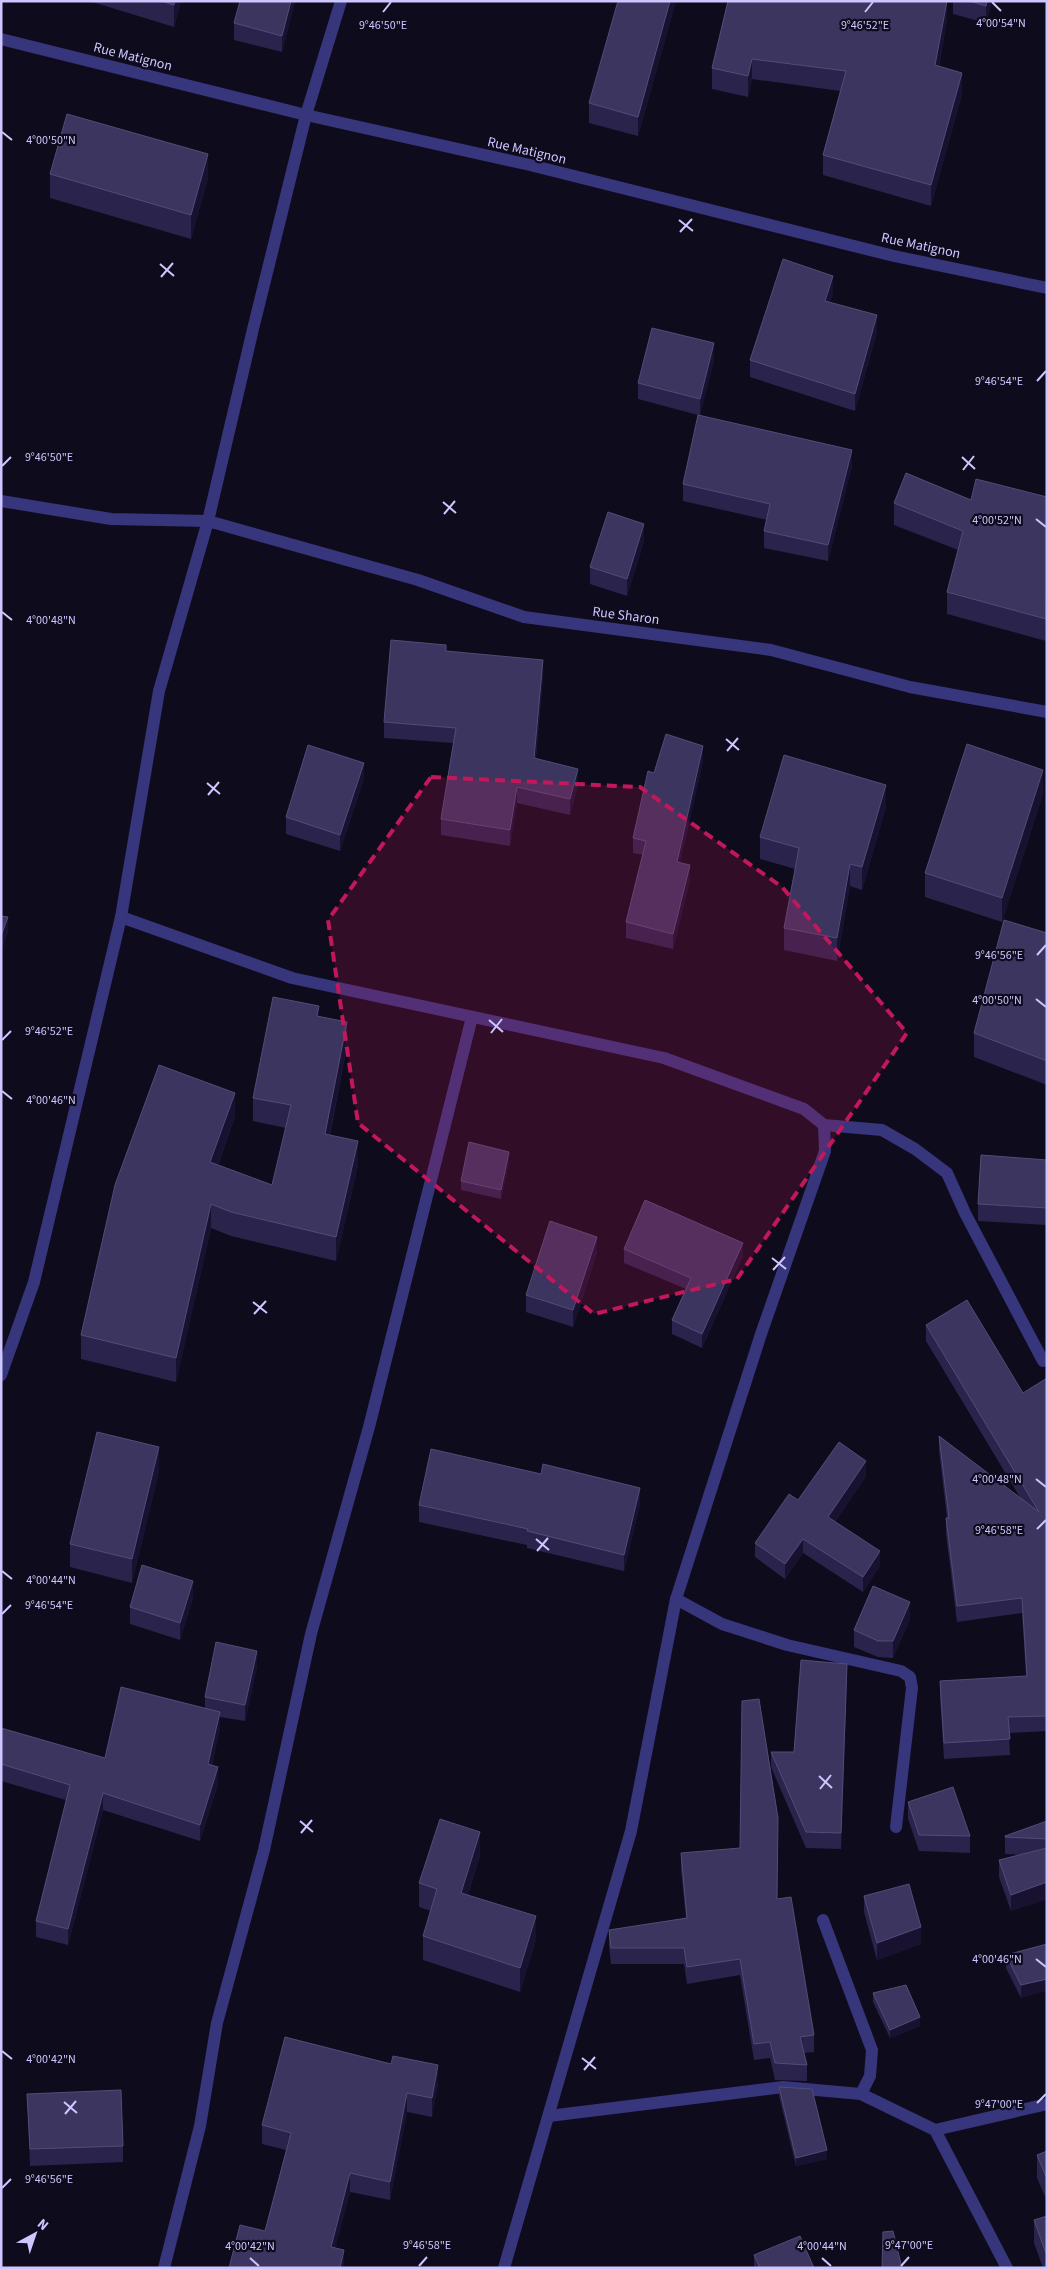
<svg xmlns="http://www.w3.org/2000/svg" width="1048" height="2269" font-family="'Source Sans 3',sans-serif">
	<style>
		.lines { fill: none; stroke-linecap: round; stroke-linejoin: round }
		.lane { stroke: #37357c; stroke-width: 12 }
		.street { stroke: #37357c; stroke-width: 12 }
		.wall { fill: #2a234c }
		.shaded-wall { fill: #181230 }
		.building { fill: #3c355f; stroke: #524c78 }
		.marked { fill: #c2185b; fill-opacity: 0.2; stroke: #c2185b; stroke-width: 4; stroke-dasharray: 10 6; stroke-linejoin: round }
		.ticks { fill: none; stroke: #cdc6ff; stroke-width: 2 }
		.labels { text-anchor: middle; stroke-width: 4.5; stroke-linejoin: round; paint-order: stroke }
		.street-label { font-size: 14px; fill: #cdc6ff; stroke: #0e0b1c }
		.ticks-label { font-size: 12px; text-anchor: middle; fill: #cdc6ff; stroke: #0e0b1c; stroke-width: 4.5; stroke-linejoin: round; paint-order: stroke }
	</style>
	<rect width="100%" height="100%" fill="#0e0b1c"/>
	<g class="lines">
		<path class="lane" d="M823,1920l49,130 -2,26 -9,18"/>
		<g class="street">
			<path d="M1,39l305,76 224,50 364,91 153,32"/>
			<path d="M1,501l110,18 97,2 210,59 106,37 247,33 139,37 137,25"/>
			<path d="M121,917l171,61 372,80 140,51 20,16 58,5 33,19 32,24 18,40 78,148"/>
			<path d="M1,1375l33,-93 87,-365 38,-226 49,-170 45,-192 53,-214 35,-114"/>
			<path d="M676,1599l46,25 65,21 114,26 9,6 2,11 -16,139"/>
			<path d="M549,2116l234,-29 78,7 74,36 72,138"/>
			<path d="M935,2130l112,-26"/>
			<path d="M164,2268l36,-142 17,-103 47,-173 47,-216 58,-207 103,-410"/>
			<path d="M504,2268l127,-437 45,-232 85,-265 64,-183 -1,-26"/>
		</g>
	</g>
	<g class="wall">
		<path d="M89,1h92l-7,26z"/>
		<path d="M295,1l-13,51 -48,-12v-17z"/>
		<path d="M676,1l-38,135 -49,-13v-20z"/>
		<path d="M728,1l219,19 -8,46 23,28 -31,112 -108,-31v-20l17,-64 -88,-12 -4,18 -36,-8v-21z"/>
		<path d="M953,1h39l-6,22 -33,-9z"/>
		<path d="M50,174l158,4 -17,61 -141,-41z"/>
		<path d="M833,293l-3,9 47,30 -22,79 -105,-34v-17z"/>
		<path d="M714,360l-14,55 152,51 -24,95 -64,-13v-17l3,-11 -84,-19v-17l15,-69 -60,-16v-16z"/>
		<path d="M1047,497l-1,144 -99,-27v-22l11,-42 -64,-25v-22z"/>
		<path d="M644,541l-17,55 -37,-12v-17z"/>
		<path d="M446,651l97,25 -7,82 42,27 -8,30 -53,-12 -7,43 -69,-11v-16l12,-76 -69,-5v-16z"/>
		<path d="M703,761l-23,102 10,17 -17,69 -47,-11v-16l17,-67 -10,-2v-15l21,-65z"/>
		<path d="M364,779l-24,72 -54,-17v-17z"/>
		<path d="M1043,794l-41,128 -77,-25v-24z"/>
		<path d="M886,807l-24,83 -12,-4 -13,75 -53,-11v-22l11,-59 -35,-10v-22z"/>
		<path d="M1047,933v152l-73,-28v-24z"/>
		<path d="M319,1017l28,29 -17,89 28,30 -22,96 -105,-25 -20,-8 -35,154 -95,-23v-24l154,-218 -17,48 54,20 14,-57 -33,-7v-23z"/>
		<path d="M1047,1160v65l-69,-4v-17z"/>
		<path d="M509,1161l-8,38 -40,-9v-9z"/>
		<path d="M624,1249l119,7 -41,92 -30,-14v-14l14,-31 -62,-26z"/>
		<path d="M597,1253l-24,74 -47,-15v-17z"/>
		<path d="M926,1325l97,68 24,-15v353l-38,2 1,22 -66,4 -4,-62v-16l86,-5 -4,-63 -65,9 -11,-88v-16h1l-8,-67v-15l82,63 -95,-158z"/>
		<path d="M159,1471l-27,112 -62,-16v-23z"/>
		<path d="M866,1476l-31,46 45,44 -17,26 -60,-39 -18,26 -30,-22v-14l43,-43z"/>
		<path d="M640,1504l-16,67 -97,-23v-3l-108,-23v-17z"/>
		<path d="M193,1598l-13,42 -50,-16v-17z"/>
		<path d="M910,1619l-17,39 -15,-1 -24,-10v-17z"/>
		<path d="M257,1667l-12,54 -25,-4v11l-8,37 6,19 -18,57 -97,-31 -35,135 -32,-8v-16l30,-121 -65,-19v-53l104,30 100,-50v-11z"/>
		<path d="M847,1679l-6,170 -35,-1 -35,-81v-15h23z"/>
		<path d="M908,1802l62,34v17l-51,-2 -11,-32z"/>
		<path d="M1047,1821v78l-36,12 -12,-34v-17l21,-5 -15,-1v-18z"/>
		<path d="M681,1853l96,46 37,136v17l-10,1 3,12v16l-32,-1 -5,-22 -16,2 -14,-85 -53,9 -3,-20h-73l-2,-18v-16l77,-12 -5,-48z"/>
		<path d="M480,1856l-12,39 68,45 -16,52 -97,-32v-24l8,-25 -12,-4v-24z"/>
		<path d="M864,1896l57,48 -44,16 -13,-48z"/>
		<path d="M1047,1944l-26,54 -15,-30v-13z"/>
		<path d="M873,1993l47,33 -30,12 -17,-36z"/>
		<path d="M438,2084l-6,33 -25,-5 -17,88 -40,-8 -15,56 9,20 -79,-37 21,-81 -24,-6v-19z"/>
		<path d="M779,2087l48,72 -31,7 -17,-70z"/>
		<path d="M27,2094l96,52v16l-93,4z"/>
		<path d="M1047,2151v50l-10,-23v-23z"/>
		<path d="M1047,2216v52h-4l-9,-25v-23z"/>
		<path d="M754,2255l60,13h-60z"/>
	</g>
	<g class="shaded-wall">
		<path d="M175,1h6l-7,26v-22z"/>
		<path d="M291,1h4l-13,51v-16z"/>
		<path d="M670,1h6l-38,135v-19z"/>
		<path d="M947,1v19l-12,66v-21z"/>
		<path d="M987,1h5l-6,22v-17z"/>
		<path d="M752,59v20l-4,18v-21z"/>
		<path d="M962,73v21l-31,112v-21z"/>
		<path d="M208,154v24l-17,61v-24z"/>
		<path d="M833,276v17l-8,24v-16z"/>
		<path d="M877,315v17l-22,79v-17z"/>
		<path d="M714,343v17l-14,56v-17z"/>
		<path d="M852,450v16l-24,95v-16z"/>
		<path d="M644,524v17l-17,55v-17z"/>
		<path d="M1047,616v22l-1,3v-22z"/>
		<path d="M543,660v16l-9,98v-16z"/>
		<path d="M703,746v15l-26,116v-15z"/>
		<path d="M364,763v16l-24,72v-16z"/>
		<path d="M578,769v16l-8,30v-16z"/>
		<path d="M1043,770v24l-41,128v-24z"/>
		<path d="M886,785v22l-24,83v-23z"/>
		<path d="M517,787v16l-7,43v-16z"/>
		<path d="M850,864v22l-13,75v-23z"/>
		<path d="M690,865v15l-17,69v-15z"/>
		<path d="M8,917v16l-7,19v-16z"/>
		<path d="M347,1022v24l-22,111v-23z"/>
		<path d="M235,1093v24l-25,69v-24z"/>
		<path d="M358,1141v24l-22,96v-24z"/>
		<path d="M509,1152v9l-8,38v-9z"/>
		<path d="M211,1204v24l-35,154v-24z"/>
		<path d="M597,1237v16l-24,74v-17z"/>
		<path d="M743,1243v13l-41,92v-14z"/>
		<path d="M159,1447v24l-27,112v-24z"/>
		<path d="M866,1461v15l-38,56v-15z"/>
		<path d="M640,1488v16l-16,67v-16z"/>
		<path d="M803,1539v14l-18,26v-15z"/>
		<path d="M880,1551v15l-17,26v-15z"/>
		<path d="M193,1581v17l-13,42v-17z"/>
		<path d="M910,1602v17l-17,39v-17z"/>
		<path d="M257,1651v16l-12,54v-16z"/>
		<path d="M847,1664v15l-6,170v-16z"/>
		<path d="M220,1712v16l-12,53v-17z"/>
		<path d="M218,1767v17l-18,57v-16z"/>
		<path d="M103,1793v17l-35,135v-16z"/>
		<path d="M480,1832v24l-19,61v-24z"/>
		<path d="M1047,1882v17l-36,12v-16z"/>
		<path d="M536,1916v24l-16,52v-24z"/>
		<path d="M921,1927v17l-44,16v-17z"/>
		<path d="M1047,1979v12l-26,7v-13z"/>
		<path d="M920,2017v9l-30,12v-8z"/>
		<path d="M438,2065v19l-6,33v-19z"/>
		<path d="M407,2093v19l-17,88v-18z"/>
		<path d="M827,2150v9l-31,7v-8z"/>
		<path d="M350,2173v19l-19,74v-19z"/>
		<path d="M344,2250v18h-4z"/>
	</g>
	<g class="building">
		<path d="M161,1h14l-1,4z"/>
		<path d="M240,1h51l-9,35 -48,-13z"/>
		<path d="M618,1h52l-32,116 -49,-14z"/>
		<path d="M728,1h219l-12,64 27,8 -31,112 -108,-30 23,-84 -94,-12 -4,17 -36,-8z"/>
		<path d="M969,1h18l-1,5z"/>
		<path d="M67,114l141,40 -17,61 -141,-41z"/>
		<path d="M783,259l50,17 -8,25 52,14 -22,79 -105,-34z"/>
		<path d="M652,328l62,15 -14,56 -62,-16z"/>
		<path d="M698,415l154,35 -24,95 -64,-14 6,-27 -87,-20z"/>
		<path d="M906,473l65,27 5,-21 71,18 -1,122 -99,-27 16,-61 -69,-28z"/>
		<path d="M608,512l36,12 -17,55 -37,-12z"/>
		<path d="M391,640l55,5v6l97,9 -9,98 44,11 -8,30 -53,-12 -7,43 -69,-11 15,-91 -72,-6z"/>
		<path d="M666,734l37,12 -26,116 13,3 -17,69 -47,-12 20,-81 -13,-3 15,-67 6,2z"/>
		<path d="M967,744l76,26 -41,128 -77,-25z"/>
		<path d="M308,745l56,18 -24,72 -54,-18z"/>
		<path d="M784,755l102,30 -24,82 -12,-3 -13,74 -53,-10 15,-80 -39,-11z"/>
		<path d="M1,916l7,1 -7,19z"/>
		<path d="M1004,920l43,13v128l-73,-28z"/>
		<path d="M273,997l46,9 -2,10 30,6 -22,112 33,7 -22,96 -105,-25 -20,-8 -35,154 -95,-23 34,-150 44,-120 76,28 -25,69 62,23 19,-80 -38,-7z"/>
		<path d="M469,1142l40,10 -8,38 -40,-9z"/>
		<path d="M981,1155l66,5v48l-69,-4z"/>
		<path d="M645,1200l98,43 -41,91 -30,-14 19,-42 -67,-29z"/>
		<path d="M550,1221l47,16 -24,73 -47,-15z"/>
		<path d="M967,1300l56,93 24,-15v338l-39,1 2,22 -66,4 -4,-62 87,-5 -5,-78 -65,8 -11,-88h3l-10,-82 100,76 -113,-187z"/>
		<path d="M97,1432l62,15 -27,112 -62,-15z"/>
		<path d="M839,1442l27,19 -38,56 52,34 -17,26 -60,-38 -18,25 -30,-21 34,-49 9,6z"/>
		<path d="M431,1449l110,25 2,-10 97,24 -16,67 -97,-24 1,-2 -109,-24z"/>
		<path d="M142,1565l51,16 -13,42 -50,-16z"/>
		<path d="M873,1586l37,16 -17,39h-15l-24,-11z"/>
		<path d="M216,1642l41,9 -12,54 -40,-8z"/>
		<path d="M801,1660l46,4 -6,169 -35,-1 -35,-80h23z"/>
		<path d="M121,1687l99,25 -12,52 10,3 -18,58 -97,-32 -35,136 -32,-8 34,-136 -69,-21v-36l104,30z"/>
		<path d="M759,1699l19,119 -1,81 14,-2 23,138 -14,2 7,28 -32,-2 -5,-21 -16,2 -14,-85 -53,8 -3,-19h-73l-2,-18 78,-12 -6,-65 59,-5 2,-147z"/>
		<path d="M953,1787l17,49 -51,-1 -11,-33z"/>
		<path d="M440,1819l40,13 -19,61 75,23 -16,52 -97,-32 14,-47 -18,-6z"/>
		<path d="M1047,1821v18l-42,-2v-1z"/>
		<path d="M1047,1848v34l-36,13 -12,-35z"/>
		<path d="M909,1884l12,43 -44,16 -13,-47z"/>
		<path d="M1047,1944v35l-26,6 -15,-30z"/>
		<path d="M906,1985l14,32 -30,13 -17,-37z"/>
		<path d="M285,2037l106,27 2,-8 45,9 -6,33 -25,-5 -17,89 -40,-9 -19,74 13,3 -4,18h-111l11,-43 25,6 26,-98 -29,-8z"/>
		<path d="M779,2087l33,2 15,61 -31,8z"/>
		<path d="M121,2090l2,56 -93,3 -3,-55z"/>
		<path d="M1047,2151v28l-10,-24z"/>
		<path d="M1047,2216v40l-13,-36z"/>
		<path d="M893,2231l9,37h-20l1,-36z"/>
		<path d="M800,2236l14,32h-54l-6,-13z"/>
	</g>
	<path class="marked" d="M431,777l209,10 142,100 125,146 -170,246 -143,35 -236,-191 -30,-203z"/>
	<path class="ticks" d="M992,2l9,9M383,12l8,-10M865,12l8,-10M2,132l10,8M679,220l14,11M680,232l12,-13M160,264l14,12M161,277l12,-14M1037,381l9,-10M962,457l13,12M2,466l9,-9M963,470l11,-14M443,502l13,11M444,514l11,-13M1036,519l10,8M2,612l10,8M726,739l13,11M727,751l11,-13M207,783l13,11M208,795l11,-13M1037,955l9,-10M1036,999l10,8M489,1020l14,12M491,1033l11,-14M2,1040l9,-9M2,1091l10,8M772,1258l14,11M773,1270l12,-13M253,1302l14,11M254,1314l12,-13M1036,1479l10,8M1037,1529l9,-9M536,1539l13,11M537,1551l11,-13M2,1571l10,8M2,1614l9,-9M819,1776l13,12M820,1789l11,-14M300,1821l13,11M301,1833l11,-13M1036,1959l10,8M2,2051l10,8M582,2058l14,11M584,2070l11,-13M64,2102l13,11M1037,2103l9,-9M65,2114l11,-13M2,2188l9,-9M250,2258l9,8M822,2258l9,8M419,2266l8,-9M901,2266l8,-9"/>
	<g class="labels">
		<g class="street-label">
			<text transform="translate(133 56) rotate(14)" y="5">Rue Matignon</text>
			<text transform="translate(527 150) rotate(13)" y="5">Rue Matignon</text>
			<text transform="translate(921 245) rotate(12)" y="5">Rue Matignon</text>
			<text transform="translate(626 615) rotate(7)" y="5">Rue Sharon</text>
		</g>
	</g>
	<g class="ticks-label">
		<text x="1001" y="27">4°00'54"N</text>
		<text x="383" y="29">9°46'50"E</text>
		<text x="865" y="29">9°46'52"E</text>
		<text x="51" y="144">4°00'50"N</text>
		<text x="999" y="385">9°46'54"E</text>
		<text x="49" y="461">9°46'50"E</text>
		<text x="997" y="524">4°00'52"N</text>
		<text x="51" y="624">4°00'48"N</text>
		<text x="999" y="959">9°46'56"E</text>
		<text x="997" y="1004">4°00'50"N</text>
		<text x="49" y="1035">9°46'52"E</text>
		<text x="51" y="1104">4°00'46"N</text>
		<text x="997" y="1483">4°00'48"N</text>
		<text x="999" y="1534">9°46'58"E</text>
		<text x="51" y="1584">4°00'44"N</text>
		<text x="49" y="1609">9°46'54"E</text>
		<text x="997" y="1963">4°00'46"N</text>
		<text x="51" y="2063">4°00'42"N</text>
		<text x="999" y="2108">9°47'00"E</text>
		<text x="49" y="2183">9°46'56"E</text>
		<text x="427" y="2249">9°46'58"E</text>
		<text x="909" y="2249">9°47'00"E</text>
		<text x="250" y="2250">4°00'42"N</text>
		<text x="822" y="2250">4°00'44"N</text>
	</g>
	<rect width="1048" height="2269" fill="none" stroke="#cdc6ff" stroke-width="5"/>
	<g transform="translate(35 2234) rotate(40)" stroke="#0e0b1c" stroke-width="4" paint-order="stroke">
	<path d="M0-4L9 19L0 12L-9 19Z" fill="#cdc6ff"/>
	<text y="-8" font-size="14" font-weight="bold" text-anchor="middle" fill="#cdc6ff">N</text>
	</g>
</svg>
